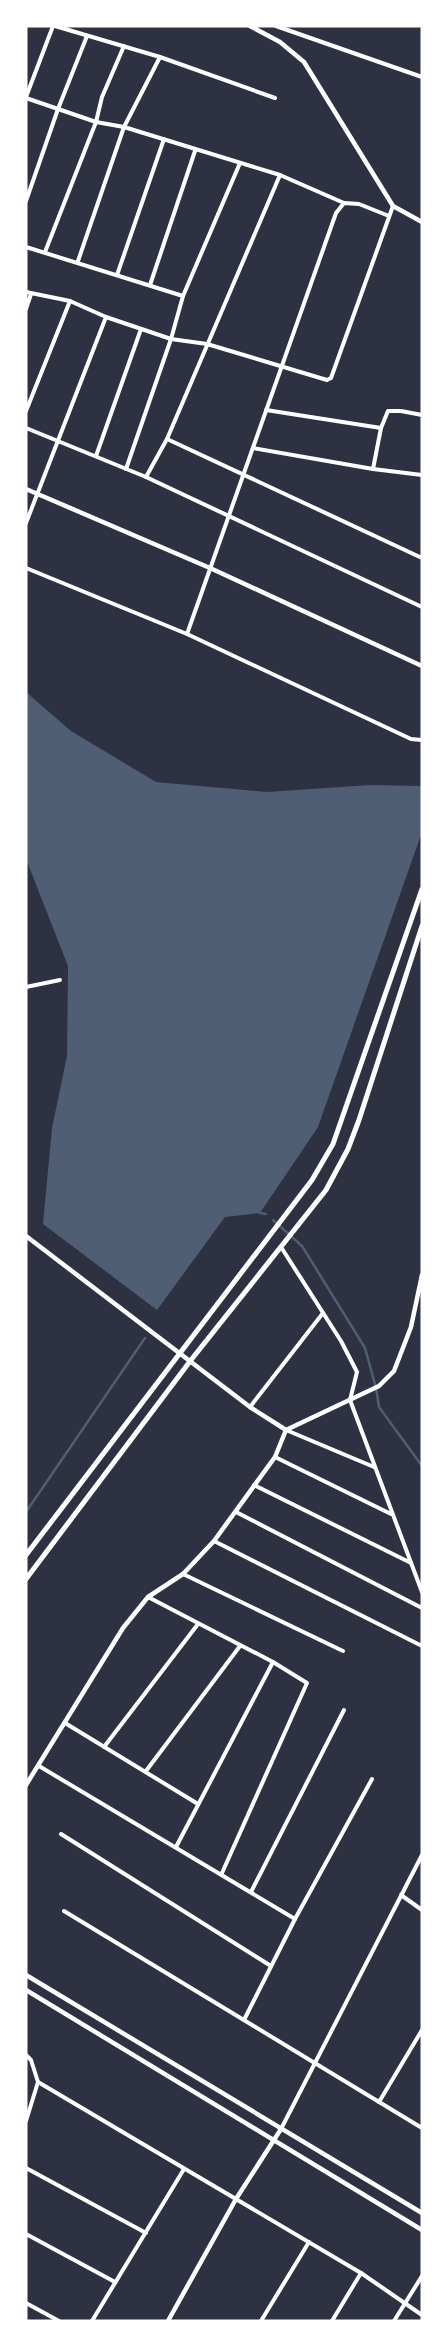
<svg xmlns="http://www.w3.org/2000/svg" width="448" height="2347" font-family="'Fira Sans',sans-serif">
	<style>
		.water { fill: #4f5d75 }
		.lines { fill: none; stroke-linecap: round; stroke-linejoin: round }
		.stream { stroke: #4f5d75; stroke-width: 2.5 }
		.minor { stroke: #fff; stroke-width: 4 }
		.tertiary { stroke: #fff; stroke-width: 4.5 }
		.secondary { stroke: #fff; stroke-width: 5 }
	</style>
	<rect width="100%" height="100%" fill="#2d3142"/>
	<path class="water" d="M26,692l45,39 85,51 111,10 103,-7 52,1v46l-104,295 -58,86 -35,4 -68,93 -114,-86 9,-96 15,-72 1,-90 -42,-107z"/>
	<g class="lines">
		<g class="stream">
			<path d="M260,1213l6,1"/>
			<path d="M273,1220l29,26 63,102 11,40 3,19 43,59"/>
			<path d="M26,1512l119,-174"/>
		</g>
		<g class="minor">
			<path d="M55,26l105,31 115,41"/>
			<path d="M26,97l27,-71"/>
			<path d="M26,98l70,24 28,5 36,-70"/>
			<path d="M26,201l32,-92 29,-73"/>
			<path d="M26,247l157,49"/>
			<path d="M45,252l51,-130 6,-25 22,-51"/>
			<path d="M78,261l46,-134 156,48 64,28"/>
			<path d="M117,275l47,-136"/>
			<path d="M150,285l45,-134"/>
			<path d="M26,292l44,9 36,16 65,22 36,5 120,36 4,-2 62,-172"/>
			<path d="M26,309l5,-15"/>
			<path d="M26,411l44,-110"/>
			<path d="M26,428l120,49 276,130"/>
			<path d="M381,428l7,-17h13l21,4"/>
			<path d="M167,439l255,119"/>
			<path d="M253,448l120,21 8,-41 -115,-18"/>
			<path d="M96,456l45,-127"/>
			<path d="M126,469l45,-130 12,-43 57,-133"/>
			<path d="M373,469l49,6"/>
			<path d="M146,477l21,-38 113,-264"/>
			<path d="M26,523l80,-206"/>
			<path d="M26,568l161,66 224,105 11,1"/>
			<path d="M187,634l149,-421 8,-10 15,1 30,12"/>
			<path d="M26,987l34,-7"/>
			<path d="M281,1247l60,94 16,31 -7,28 72,192"/>
			<path d="M250,1407l73,-94"/>
			<path d="M286,1430l88,37"/>
			<path d="M275,1457l116,57"/>
			<path d="M254,1485l157,78"/>
			<path d="M236,1512l186,96"/>
			<path d="M214,1541l208,105"/>
			<path d="M183,1574l160,77"/>
			<path d="M148,1597l125,65 34,21 -85,190"/>
			<path d="M65,1723l133,81"/>
			<path d="M104,1747l94,-123"/>
			<path d="M39,1766l256,153"/>
			<path d="M146,1771l94,-125"/>
			<path d="M61,1834l210,132"/>
			<path d="M176,1847l97,-185"/>
			<path d="M251,1892l93,-182"/>
			<path d="M401,1895l21,15"/>
			<path d="M64,1911l358,217"/>
			<path d="M244,2020l51,-101 77,-140"/>
			<path d="M26,2055l5,5 7,22 323,191 61,42"/>
			<path d="M379,2102l43,-72"/>
			<path d="M26,2121l12,-39"/>
			<path d="M281,2129l141,-274"/>
			<path d="M26,2168l120,65"/>
			<path d="M26,2234l89,48"/>
			<path d="M26,2303l33,18"/>
			<path d="M92,2321l92,-152"/>
			<path d="M261,2321l48,-79"/>
			<path d="M332,2321l29,-48"/>
			<path d="M394,2321l28,-45"/>
		</g>
		<g class="tertiary">
			<path d="M250,26l30,16 24,20 89,144 29,16"/>
			<path d="M276,26l146,51"/>
			<path d="M26,489l184,79 212,98"/>
			<path d="M26,1236l224,171 36,23"/>
			<path d="M26,1785l97,-157 25,-31 35,-23 31,-33 61,-84 11,-27 93,-44 15,-15 17,-44 11,-52"/>
			<path d="M26,1975l396,238"/>
			<path d="M26,1990l396,240"/>
			<path d="M168,2321l68,-122 45,-70"/>
		</g>
		<g class="secondary">
			<path d="M26,1555l286,-375 21,-36 89,-255"/>
			<path d="M26,1579l165,-219 135,-170 22,-41 11,-29 63,-194"/>
		</g>
	</g>
	<rect width="448" height="2347" fill="none" stroke="#ffffff" stroke-width="55"/>
</svg>
